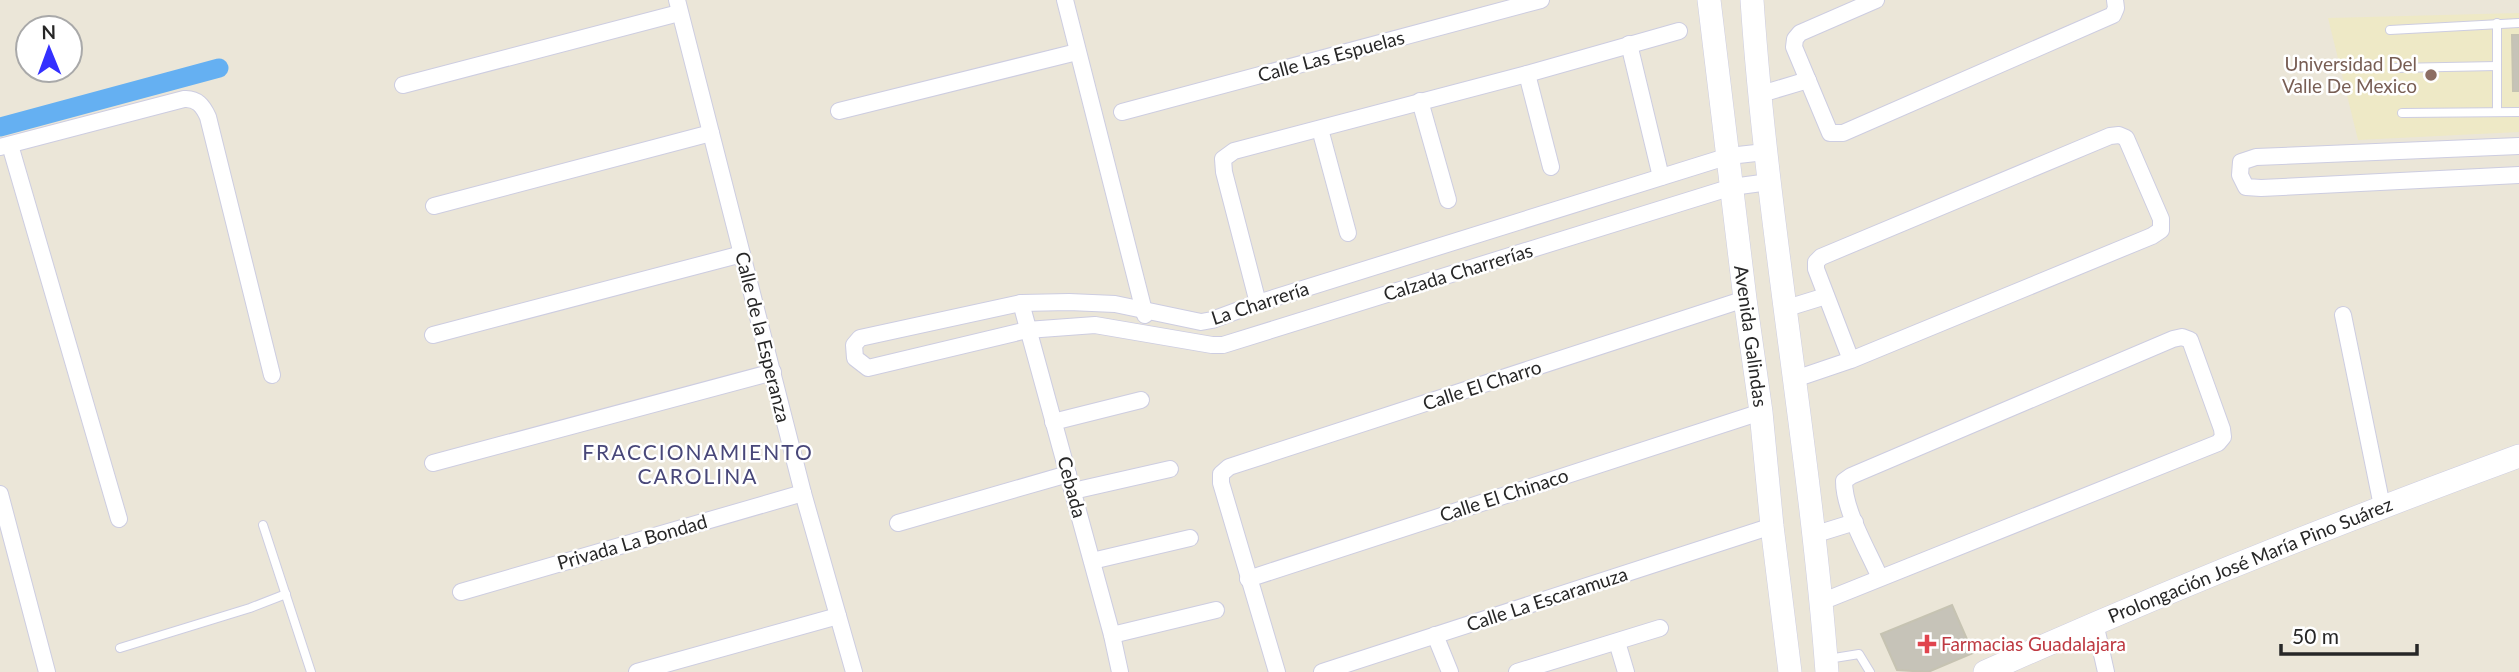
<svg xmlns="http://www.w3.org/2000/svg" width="2519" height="672" font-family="Lato,sans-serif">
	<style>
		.education { fill: #eee9c6 }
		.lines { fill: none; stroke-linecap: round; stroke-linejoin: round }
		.canal { stroke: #65b0f2; stroke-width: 19 }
		.building { fill: #c6c3b8; stroke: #c6c3b2; stroke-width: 2 }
		.lane-casing { stroke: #cdcde1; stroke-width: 10 }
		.street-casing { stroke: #cdcde1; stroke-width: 18 }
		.secondary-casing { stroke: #cdcde1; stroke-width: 24 }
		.lane { stroke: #fff; stroke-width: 8 }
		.street { stroke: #fff; stroke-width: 16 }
		.secondary { stroke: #fff; stroke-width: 23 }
		.education-dot { fill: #8d6e63; stroke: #fff; stroke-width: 2.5 }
		.health-dot { fill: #e0444e; stroke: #fff; stroke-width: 2.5 }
		.labels { text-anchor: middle; stroke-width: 5; stroke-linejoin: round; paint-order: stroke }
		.street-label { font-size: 19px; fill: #272727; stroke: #fff }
		.education-label { font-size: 19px; fill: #785e54; stroke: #fff; text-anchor: end }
		.health-label { font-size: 19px; fill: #be3a42; stroke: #fff; text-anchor: start }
		.neighbourhood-label { font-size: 21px; letter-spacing: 2px; fill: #484779; stroke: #fff }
	</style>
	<rect width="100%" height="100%" fill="#ebe6d8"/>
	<path class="education" d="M2519,13v119l-161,8 -30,-122z"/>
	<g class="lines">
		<path class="canal" d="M0,127l219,-59"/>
	</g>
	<g class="building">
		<path d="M2512,35h7v56h-6z"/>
		<path d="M1952,605l21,48 -45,19 -31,-2 -16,-36z"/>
	</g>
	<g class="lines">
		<g class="lane-casing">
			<g id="lane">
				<path d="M2497,23v89"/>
				<path d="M2390,30l129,-7"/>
				<path d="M2394,68l103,-2"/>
				<path d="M2402,113l117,-1"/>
				<path d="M263,525l48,147"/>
				<path d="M120,648l130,-40 36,-14"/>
				<path d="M1828,659l31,-5 11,18"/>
			</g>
		</g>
		<g class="street-casing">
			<g id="street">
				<path d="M677,0l126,493 51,179"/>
				<path d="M1065,0l80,315"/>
				<path d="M1876,0l-76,33 -5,6 -1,8 36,86h13l270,-118 3,-7 -1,-8"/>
				<path d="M1629,44l32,133"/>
				<path d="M1527,74l24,93"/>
				<path d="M403,85l276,-72"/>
				<path d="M1758,95l50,-15"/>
				<path d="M1420,101l28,99"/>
				<path d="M839,111l238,-59"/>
				<path d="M1122,112l419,-112"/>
				<path d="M1320,129l28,104"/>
				<path d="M10,145l109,374"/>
				<path d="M2519,146l-263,11 -15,5 -1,13 6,12 15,1 258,-13"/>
				<path d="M0,147l184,-48c13,-1 19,7 24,18l64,258"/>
				<path d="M1765,152l-36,4 -471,147 -46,17 -11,2 -86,-18 -46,-2 -48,1 -161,35 -6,7 1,13 13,10 159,-38 68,-5 117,20h11l509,-158 37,-5"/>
				<path d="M434,206l277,-73"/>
				<path d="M1021,303l91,332 8,37"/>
				<path d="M1258,303l-34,-131 -1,-13 11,-8 293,-77 152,-43"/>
				<path d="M1787,308l39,-12"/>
				<path d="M2343,315l39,191"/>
				<path d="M433,335l309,-81"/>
				<path d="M1795,379l56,-19 301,-124 9,-6v-11l-35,-81 -7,-3 -9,1 -289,121 -5,5v7l35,91"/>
				<path d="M1053,422l88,-22"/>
				<path d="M433,463l340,-91"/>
				<path d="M1073,491l97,-22"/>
				<path d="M0,494l47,178"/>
				<path d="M898,523l170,-49"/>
				<path d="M1813,535l42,-13"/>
				<path d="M1092,561l98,-23"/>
				<path d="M1248,579l513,-167"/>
				<path d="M461,592l342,-99"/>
				<path d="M1821,602l397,-159 5,-6 -1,-8 -32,-89 -8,-3 -9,2 -322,137 -7,5c0,30 24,69 36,97"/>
				<path d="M2095,623l11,49"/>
				<path d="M1112,635l104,-25"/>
				<path d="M1435,635l15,37"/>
				<path d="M1617,642l9,30"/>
				<path d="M637,672l201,-56"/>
				<path d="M1277,672l-56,-189v-9l8,-7 516,-168"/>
				<path d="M1322,672l450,-146"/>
				<path d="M1517,672l143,-44"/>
			</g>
		</g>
		<g class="secondary-casing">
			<g id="secondary">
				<path d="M1709,0l36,299 16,113 11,114 18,146"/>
				<path d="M1752,0c15,225 58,447 75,672"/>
				<path d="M1985,672c176,-79 354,-150 534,-216"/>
			</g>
		</g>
		<use href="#lane" class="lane"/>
		<use href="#street" class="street"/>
		<use href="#secondary" class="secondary"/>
	</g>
	<circle class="education-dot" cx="2431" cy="75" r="7"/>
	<path class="health-dot" d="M1923.5 633.5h7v7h7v7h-7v7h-7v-7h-7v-7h7z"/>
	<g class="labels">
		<g class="street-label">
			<text transform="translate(1331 56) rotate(-15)" y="7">Calle Las Espuelas</text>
			<text transform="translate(1458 272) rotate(-17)" y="7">Calzada Charrerías</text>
			<text transform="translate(1260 303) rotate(-18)" y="7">La Charrería</text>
			<text transform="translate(1751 336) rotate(82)" y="7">Avenida Galindas</text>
			<text transform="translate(763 337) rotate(76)" y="7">Calle de la Esperanza</text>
			<text transform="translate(1482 385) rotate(-18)" y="7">Calle El Charro</text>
			<text transform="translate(1072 487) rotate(75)" y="7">Cebada</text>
			<text transform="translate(1504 495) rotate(-18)" y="7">Calle El Chinaco</text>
			<text transform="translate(632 542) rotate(-16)" y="7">Privada La Bondad</text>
			<text transform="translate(2250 560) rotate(-22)" y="7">Prolongación José María Pino Suárez</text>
			<text transform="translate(1547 599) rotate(-18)" y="7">Calle La Escaramuza</text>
		</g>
		<g class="education-label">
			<text x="2417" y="71">Universidad Del<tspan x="2417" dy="22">Valle De Mexico</tspan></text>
		</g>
		<g class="health-label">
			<text x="1941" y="651">Farmacias Guadalajara</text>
		</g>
		<g class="neighbourhood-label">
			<text x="698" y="460">FRACCIONAMIENTO<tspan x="698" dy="24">CAROLINA</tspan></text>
		</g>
	</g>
	<g transform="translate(49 49) rotate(359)"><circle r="33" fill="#ffffff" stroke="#a9a9a9" stroke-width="2"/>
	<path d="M0-5L12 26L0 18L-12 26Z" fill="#3430ff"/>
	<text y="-10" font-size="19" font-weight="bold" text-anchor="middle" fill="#272727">N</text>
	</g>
	<path d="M2281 644v10h136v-10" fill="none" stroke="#272727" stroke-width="3.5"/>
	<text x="2292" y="644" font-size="21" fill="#272727" stroke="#ffffff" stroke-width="5" paint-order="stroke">50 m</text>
</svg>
